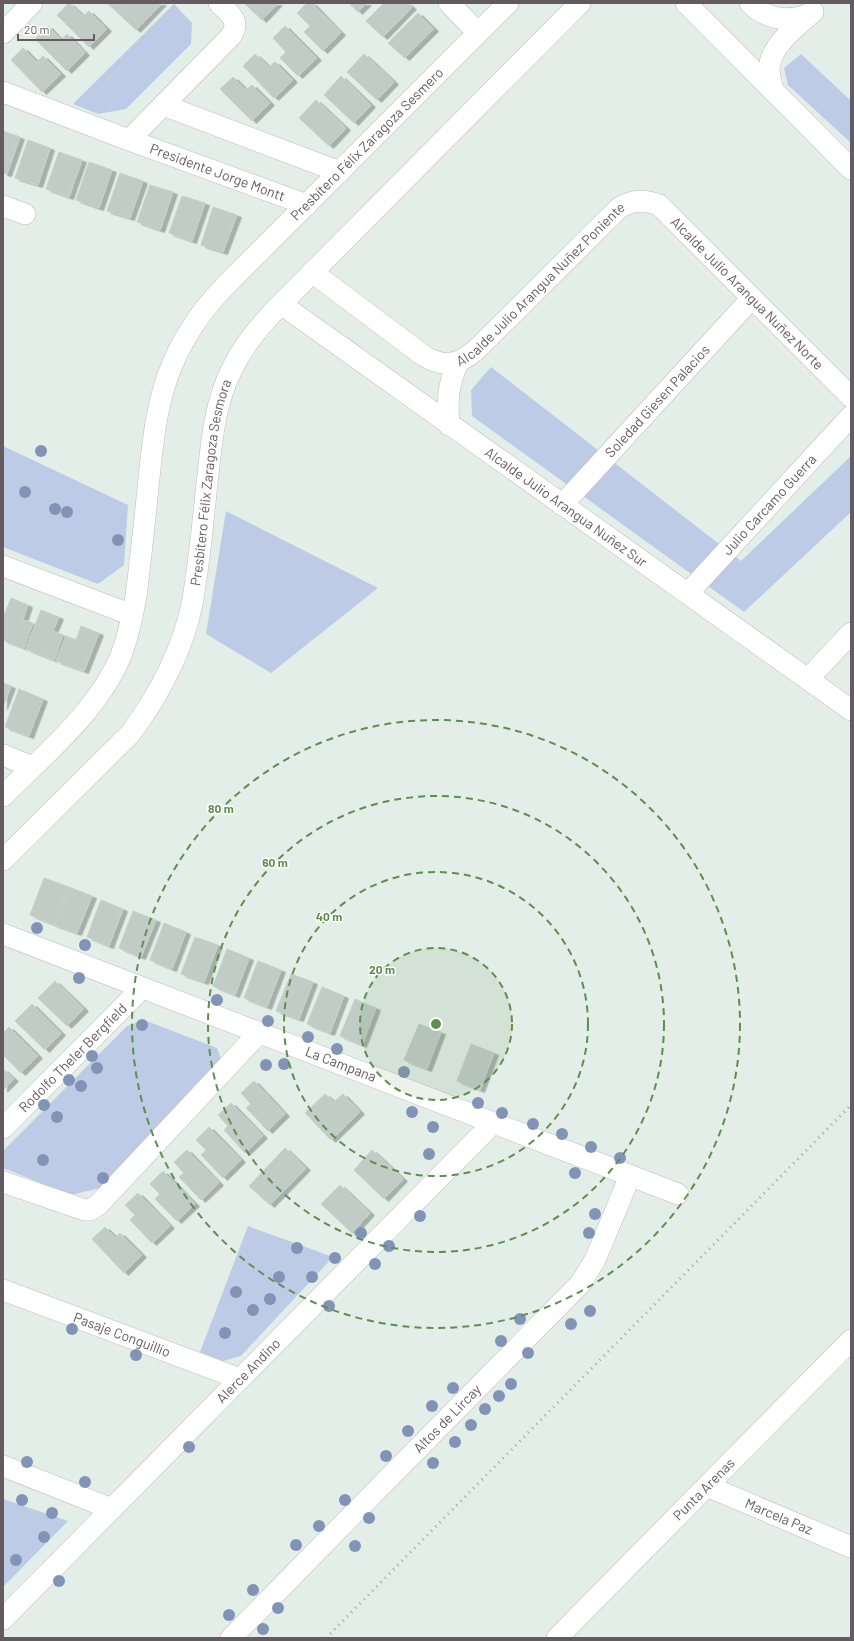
<svg xmlns="http://www.w3.org/2000/svg" width="854" height="1641" font-family="Barlow,sans-serif">
	<style>
		.green { fill: #becbe7 }
		.building { fill: #c1ccc6; stroke: #c1d3c8; filter: url(#shadow) }
		.lines { fill: none; stroke-linecap: round; stroke-linejoin: round }
		.minor-casing { stroke: #c2bac0; stroke-width: 22 }
		.minor { stroke: #fff; stroke-width: 21 }
		.rail { stroke: #a6a3a5; stroke-width: 3; stroke-dasharray: 1 5; stroke-linecap: butt }
		.tree { fill: #8294b5 }
		.ring { fill: none; stroke: #5f8f4d; stroke-width: 2; stroke-dasharray: 7 5 }
		.labels { text-anchor: middle; stroke-width: 3; stroke-linejoin: round; paint-order: stroke }
		.street-label { font-size: 14px; fill: #645b62; stroke: #fff }
		.centre { fill: #5f8f4d; stroke: #fff; stroke-width: 2 }
		.ring-label { font-size: 12px; text-anchor: middle; font-weight: bold; fill: #5f8f4d; stroke: #fff; stroke-width: 3; stroke-linejoin: round; paint-order: stroke }
	</style>
	<defs>
		<filter id="shadow"><feDropShadow dx="4.5" dy="2.5" stdDeviation="0" flood-color="#0004"/></filter>
	</defs>
	<rect width="100%" height="100%" fill="#e3eee8"/>
	<g class="green">
		<path d="M174,4l18,19 -1,21 -65,65 -28,5 -25,-10z"/>
		<path d="M801,54l50,47v42l-63,-58 -4,-17z"/>
		<path d="M491,367l250,194 110,-105v56l-107,100 -272,-196 -1,-26z"/>
		<path d="M3,446l125,59 -4,60 -26,19 -95,-37z"/>
		<path d="M226,511l152,77 -107,85 -65,-39z"/>
		<path d="M144,1020l73,28 6,16 -119,123 -33,8 -68,-27v-17l124,-125z"/>
		<path d="M248,1226l85,31 -92,99 -18,5 -23,-9z"/>
		<path d="M3,1499l65,22 -65,66z"/>
	</g>
	<g class="building">
		<path d="M69,3l14,13 6,-5 18,18 -18,18 -32,-32z"/>
		<path d="M107,3h19l-9,9z"/>
		<path d="M126,3h36l-26,27 -19,-18z"/>
		<path d="M244,3h34l-16,17z"/>
		<path d="M307,3h5l29,30 -18,18 -19,-19 6,-6 -13,-13z"/>
		<path d="M349,3h18l-9,9z"/>
		<path d="M384,3h23l5,4 -29,30 -17,-16z"/>
		<path d="M418,13l16,16 -29,29 -17,-15z"/>
		<path d="M48,26l13,14 6,-6 18,19 -18,18 -32,-32z"/>
		<path d="M285,26l32,32 -19,18 -18,-18 6,-6 -13,-14z"/>
		<path d="M23,48l14,14 6,-6 18,18 -19,18 -31,-32z"/>
		<path d="M255,54l14,13 6,-5 18,18 -19,18 -31,-32z"/>
		<path d="M364,54l30,28 -17,18 -30,-28z"/>
		<path d="M341,76l30,29 -17,18 -30,-28z"/>
		<path d="M233,77l13,13 6,-5 18,18 -18,18 -32,-32z"/>
		<path d="M316,100l30,28 -17,18 -30,-28z"/>
		<path d="M3,131l17,6 -13,37 -4,-1z"/>
		<path d="M28,140l22,8 -12,37 -23,-7z"/>
		<path d="M59,152l23,8 -13,37 -23,-8z"/>
		<path d="M89,162l23,8 -13,38 -23,-8z"/>
		<path d="M120,173l23,8 -13,37 -23,-7z"/>
		<path d="M150,185l23,7 -13,38 -23,-8z"/>
		<path d="M182,196l23,7 -13,38 -23,-8z"/>
		<path d="M213,207l24,8 -14,37 -22,-7z"/>
		<path d="M11,598l17,7 -5,15 10,3 -9,25 -21,-8v-22z"/>
		<path d="M41,610l18,7 -6,14 10,4 -9,25 -28,-11z"/>
		<path d="M81,626l18,7 -15,38 -28,-10 10,-25 10,4z"/>
		<path d="M3,683l8,3 -8,21z"/>
		<path d="M19,689l24,10 -14,37 -24,-9z"/>
		<path d="M44,878l25,9 -14,38 -25,-10z"/>
		<path d="M69,887l23,9 -15,37 -22,-8z"/>
		<path d="M101,900l22,9 -14,37 -22,-9z"/>
		<path d="M133,911l23,9 -15,37 -22,-9z"/>
		<path d="M164,923l22,9 -14,37 -22,-9z"/>
		<path d="M195,937l23,8 -14,37 -23,-8z"/>
		<path d="M227,949l22,9 -14,37 -22,-9z"/>
		<path d="M258,961l23,9 -14,37 -23,-9z"/>
		<path d="M291,974l22,8 -14,37 -23,-8z"/>
		<path d="M55,981l29,28 -17,17 -29,-28z"/>
		<path d="M322,987l22,9 -14,37 -23,-9z"/>
		<path d="M355,999l21,9 -14,37 -22,-9z"/>
		<path d="M32,1004l29,29 -16,17 -30,-29z"/>
		<path d="M419,1024l22,8 -14,37 -23,-9z"/>
		<path d="M9,1027l29,29 -17,17 -18,-18v-22z"/>
		<path d="M471,1044l23,9 -14,37 -23,-9z"/>
		<path d="M3,1069l11,10 -11,11z"/>
		<path d="M254,1081l31,33 -17,17 -22,-23 5,-4 -10,-11z"/>
		<path d="M325,1094l9,8 9,-8 17,18 -29,28 -26,-27z"/>
		<path d="M231,1103l32,33 -18,17 -21,-23 4,-4 -10,-11z"/>
		<path d="M209,1127l32,33 -18,18 -22,-23 5,-5 -10,-10z"/>
		<path d="M285,1148l21,20 -36,37 -21,-19z"/>
		<path d="M187,1150l32,33 -18,17 -22,-23 5,-4 -10,-11z"/>
		<path d="M372,1150l31,29 -19,20 -30,-29z"/>
		<path d="M163,1171l32,33 -18,17 -22,-22 5,-5 -10,-10z"/>
		<path d="M340,1185l30,28 -18,20 -31,-29z"/>
		<path d="M138,1193l32,33 -18,17 -22,-23 5,-5 -10,-10z"/>
		<path d="M105,1227l10,10 5,-4 22,22 -18,18 -32,-34z"/>
	</g>
	<g class="lines">
		<g class="minor-casing">
			<g id="minor">
				<path d="M449,3l29,30"/>
				<path d="M686,3l165,166"/>
				<path d="M750,3c17,17 40,20 61,10"/>
				<path d="M3,33l29,-30"/>
				<path d="M773,91c-1,-7 -4,-15 -4,-21 1,-25 27,-43 44,-58"/>
				<path id="s1" d="M3,92l126,48 178,65"/>
				<path d="M163,105l177,67"/>
				<path d="M129,140l102,-104c10,-15 -1,-22 -12,-33"/>
				<path d="M3,206l22,8"/>
				<path id="s2" d="M312,272l112,84c21,12 34,9 52,-6l143,-142c14,-8 25,-9 40,-3l192,192"/>
				<path id="s3" d="M281,304l570,406"/>
				<path d="M449,425c-2,-25 -1,-40 9,-63"/>
				<path id="s4" d="M562,505l190,-207"/>
				<path d="M3,566l129,49"/>
				<path id="s5" d="M688,593l163,-177"/>
				<path d="M808,679l43,-46"/>
				<path d="M3,755l29,12"/>
				<path id="s6" d="M3,796c38,-38 85,-77 110,-124 13,-23 18,-50 23,-76 5,-39 9,-78 13,-118 4,-38 8,-79 24,-115 12,-29 31,-55 52,-77l283,-283"/>
				<path id="s7" d="M3,860l127,-126c29,-39 52,-82 62,-130 8,-43 11,-86 16,-129 4,-37 7,-72 24,-106 12,-25 29,-45 49,-65l299,-301"/>
				<path id="s8" d="M3,934l675,260"/>
				<path id="s9" d="M3,1128l139,-140"/>
				<path d="M3,1182l82,28h5l8,-5 161,-172"/>
				<path id="s10" d="M3,1290l237,89"/>
				<path d="M3,1466l109,43"/>
				<path id="s11" d="M707,1486l144,61"/>
				<path id="s12" d="M3,1619l490,-496"/>
				<path id="s13" d="M231,1638l350,-355 14,-23 35,-84"/>
				<path id="s14" d="M557,1638l294,-298"/>
			</g>
		</g>
		<use href="#minor" class="minor"/>
		<path class="rail" d="M326,1638l525,-533"/>
	</g>
	<g class="tree">
		<circle cx="41" cy="451" r="6"/>
		<circle cx="25" cy="492" r="6"/>
		<circle cx="55" cy="509" r="6"/>
		<circle cx="67" cy="512" r="6"/>
		<circle cx="118" cy="540" r="6"/>
		<circle cx="37" cy="928" r="6"/>
		<circle cx="85" cy="945" r="6"/>
		<circle cx="79" cy="978" r="6"/>
		<circle cx="217" cy="1000" r="6"/>
		<circle cx="268" cy="1021" r="6"/>
		<circle cx="142" cy="1025" r="6"/>
		<circle cx="308" cy="1037" r="6"/>
		<circle cx="337" cy="1049" r="6"/>
		<circle cx="92" cy="1056" r="6"/>
		<circle cx="284" cy="1064" r="6"/>
		<circle cx="266" cy="1065" r="6"/>
		<circle cx="97" cy="1068" r="6"/>
		<circle cx="404" cy="1072" r="6"/>
		<circle cx="69" cy="1080" r="6"/>
		<circle cx="81" cy="1086" r="6"/>
		<circle cx="478" cy="1103" r="6"/>
		<circle cx="44" cy="1105" r="6"/>
		<circle cx="412" cy="1112" r="6"/>
		<circle cx="502" cy="1113" r="6"/>
		<circle cx="57" cy="1117" r="6"/>
		<circle cx="533" cy="1124" r="6"/>
		<circle cx="433" cy="1127" r="6"/>
		<circle cx="562" cy="1134" r="6"/>
		<circle cx="591" cy="1147" r="6"/>
		<circle cx="429" cy="1154" r="6"/>
		<circle cx="620" cy="1158" r="6"/>
		<circle cx="43" cy="1160" r="6"/>
		<circle cx="575" cy="1173" r="6"/>
		<circle cx="103" cy="1178" r="6"/>
		<circle cx="595" cy="1214" r="6"/>
		<circle cx="420" cy="1216" r="6"/>
		<circle cx="361" cy="1233" r="6"/>
		<circle cx="589" cy="1233" r="6"/>
		<circle cx="389" cy="1246" r="6"/>
		<circle cx="297" cy="1248" r="6"/>
		<circle cx="335" cy="1258" r="6"/>
		<circle cx="375" cy="1264" r="6"/>
		<circle cx="279" cy="1277" r="6"/>
		<circle cx="312" cy="1277" r="6"/>
		<circle cx="236" cy="1292" r="6"/>
		<circle cx="270" cy="1299" r="6"/>
		<circle cx="329" cy="1306" r="6"/>
		<circle cx="253" cy="1310" r="6"/>
		<circle cx="590" cy="1311" r="6"/>
		<circle cx="520" cy="1319" r="6"/>
		<circle cx="571" cy="1324" r="6"/>
		<circle cx="72" cy="1329" r="6"/>
		<circle cx="225" cy="1333" r="6"/>
		<circle cx="501" cy="1341" r="6"/>
		<circle cx="528" cy="1353" r="6"/>
		<circle cx="136" cy="1355" r="6"/>
		<circle cx="511" cy="1384" r="6"/>
		<circle cx="453" cy="1388" r="6"/>
		<circle cx="499" cy="1396" r="6"/>
		<circle cx="432" cy="1406" r="6"/>
		<circle cx="485" cy="1409" r="6"/>
		<circle cx="471" cy="1425" r="6"/>
		<circle cx="408" cy="1431" r="6"/>
		<circle cx="455" cy="1442" r="6"/>
		<circle cx="189" cy="1447" r="6"/>
		<circle cx="386" cy="1456" r="6"/>
		<circle cx="27" cy="1462" r="6"/>
		<circle cx="433" cy="1463" r="6"/>
		<circle cx="85" cy="1482" r="6"/>
		<circle cx="22" cy="1500" r="6"/>
		<circle cx="345" cy="1500" r="6"/>
		<circle cx="52" cy="1513" r="6"/>
		<circle cx="369" cy="1518" r="6"/>
		<circle cx="319" cy="1526" r="6"/>
		<circle cx="44" cy="1537" r="6"/>
		<circle cx="296" cy="1545" r="6"/>
		<circle cx="355" cy="1546" r="6"/>
		<circle cx="16" cy="1560" r="6"/>
		<circle cx="59" cy="1581" r="6"/>
		<circle cx="253" cy="1590" r="6"/>
		<circle cx="278" cy="1608" r="6"/>
		<circle cx="229" cy="1615" r="6"/>
		<circle cx="263" cy="1629" r="6"/>
	</g>
	<circle cx="436" cy="1024" r="76" fill="#5f8f4d" fill-opacity=".12"/>
	<g class="ring">
		<circle cx="436" cy="1024" r="76"/>
		<circle cx="436" cy="1024" r="152"/>
		<circle cx="436" cy="1024" r="228"/>
		<circle cx="436" cy="1024" r="304"/>
	</g>
	<g class="labels">
		<g class="street-label">
			<text dy="5" stroke="none"><textPath href="#s6" startOffset="777">Presbítero Félix Zaragoza Sesmero</textPath></text>
			<text dy="5" stroke="none"><textPath href="#s1" startOffset="229">Presidente Jorge Montt</textPath></text>
			<text dy="5" stroke="none"><textPath href="#s2" startOffset="289">Alcalde Julio Arangua Nuñez Poniente</textPath></text>
			<text dy="5" stroke="none"><textPath href="#s2" startOffset="565">Alcalde Julio Arangua Nuñez Norte</textPath></text>
			<text dy="5" stroke="none"><textPath href="#s4" startOffset="141">Soledad Giesen Palacios</textPath></text>
			<text dy="5" stroke="none"><textPath href="#s7" startOffset="447">Presbítero Félix Zaragoza Sesmora</textPath></text>
			<text dy="5" stroke="none"><textPath href="#s5" startOffset="120">Julio Carcamo Guerra</textPath></text>
			<text dy="5" stroke="none"><textPath href="#s3" startOffset="350">Alcalde Julio Arangua Nuñez Sur</textPath></text>
			<text dy="5" stroke="none"><textPath href="#s9" startOffset="99">Rodolfo Theler Bergfield</textPath></text>
			<text dy="5" stroke="none"><textPath href="#s8" startOffset="362">La Campana</textPath></text>
			<text dy="5" stroke="none"><textPath href="#s10" startOffset="127">Pasaje Conguillío</textPath></text>
			<text dy="5" stroke="none"><textPath href="#s12" startOffset="349">Alerce Andino</textPath></text>
			<text dy="5" stroke="none"><textPath href="#s13" startOffset="308">Altos de Lircay</textPath></text>
			<text dy="5" stroke="none"><textPath href="#s14" startOffset="209">Punta Arenas</textPath></text>
			<text dy="5" stroke="none"><textPath href="#s11" startOffset="78">Marcela Paz</textPath></text>
		</g>
	</g>
	<circle cx="436" cy="1024" r="6" class="centre"/>
	<g class="ring-label">
		<text x="221" y="813">80 m</text>
		<text x="275" y="867">60 m</text>
		<text x="329" y="921">40 m</text>
		<text x="382" y="974">20 m</text>
	</g>
	<rect width="854" height="1641" fill="none" stroke="#645b62" stroke-width="8"/>
	<path d="M18 34v6h76v-6" fill="none" stroke="#645b62" stroke-width="2"/>
	<text x="24" y="34" font-size="12" fill="#645b62" stroke="#ffffff" stroke-width="3" paint-order="stroke">20 m</text>
</svg>
